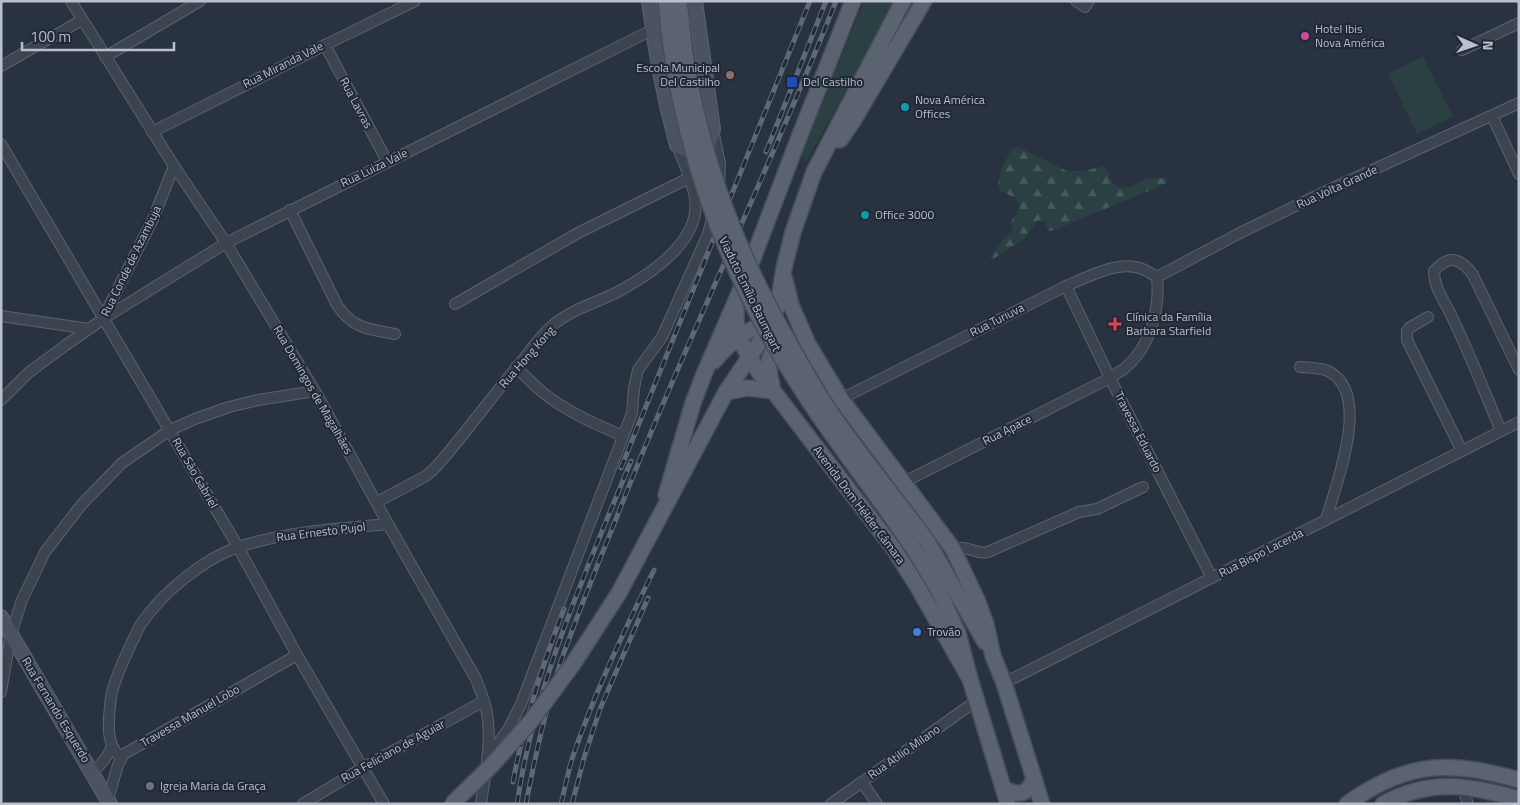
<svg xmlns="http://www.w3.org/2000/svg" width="1520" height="805" font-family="'Titillium Web',sans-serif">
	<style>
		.forest { fill: url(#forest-firs) }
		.park { fill: #2b4043 }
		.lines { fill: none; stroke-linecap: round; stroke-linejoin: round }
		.street-casing { stroke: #5a626e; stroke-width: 12 }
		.secondary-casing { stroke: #5a626e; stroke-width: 16 }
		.primary-casing { stroke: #464d5a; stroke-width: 18 }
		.street { stroke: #3c4450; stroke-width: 10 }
		.secondary { stroke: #4b5363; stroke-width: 14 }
		.primary { stroke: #5b6370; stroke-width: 15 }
		.rail-casing { stroke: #5f6877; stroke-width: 5 }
		.rail { stroke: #212936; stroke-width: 3; stroke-dasharray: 9; stroke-linecap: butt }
		.primary-bridge-casing { stroke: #464d5a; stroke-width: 18; stroke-linecap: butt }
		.primary-bridge { stroke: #5b6370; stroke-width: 15 }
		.hotel-dot { fill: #d1479c; stroke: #212936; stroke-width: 2 }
		.education-dot { fill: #8d6e63; stroke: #212936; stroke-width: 2 }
		.transit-dot { fill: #1a4fb4; stroke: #212936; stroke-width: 2 }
		.culture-dot { fill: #0f9aa8; stroke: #212936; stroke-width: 2 }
		.health-dot { fill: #e0444e; stroke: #212936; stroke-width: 2 }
		.shop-dot { fill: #3f7fe0; stroke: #212936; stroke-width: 2 }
		.worship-dot { fill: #6b7280; stroke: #212936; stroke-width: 2 }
		.labels { text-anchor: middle; stroke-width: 4; stroke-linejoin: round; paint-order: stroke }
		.poi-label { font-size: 12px; fill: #b9bfcb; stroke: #212936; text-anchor: start }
		.street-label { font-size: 12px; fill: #b9bfcb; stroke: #212936 }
	</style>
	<defs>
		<pattern id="forest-firs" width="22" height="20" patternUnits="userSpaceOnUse" patternTransform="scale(1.25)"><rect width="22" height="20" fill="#2b4043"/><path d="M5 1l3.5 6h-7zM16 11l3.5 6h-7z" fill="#485a5d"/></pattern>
	</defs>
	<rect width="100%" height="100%" fill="#283241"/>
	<path class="forest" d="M1019,147l48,24h17l20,-5 11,20c13,5 20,-2 31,-7 5,-2 14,0 20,-1l1,2 -1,3 -8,4 -104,43 -5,1 -5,-10 -6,-1 -14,19 -31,20 -2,-1 -1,-2 22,-26 1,-3 -3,-4 8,-11 2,-7 -5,-7 -16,-8c-3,-15 7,-29 13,-42z"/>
	<g class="park">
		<path d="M864,1h32l-90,161 -5,-7z"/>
		<path d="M1423,56l30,61 -36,17 -29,-60z"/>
	</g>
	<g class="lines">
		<g class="street-casing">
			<g id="street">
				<path d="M71,1l103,165 52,77 89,148 73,133 88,155c4,11 9,22 11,34 5,29 -2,61 -6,91"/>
				<path d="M1076,1l9,6 4,-6"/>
				<path d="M325,45l62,116"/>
				<path d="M1462,50l57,-27"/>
				<path d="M105,57l95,-56"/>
				<path d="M1,66l81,-46"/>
				<path d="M1492,116l27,58"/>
				<path d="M713,130l7,34 -1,21"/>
				<path d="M152,132l173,-87 90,-44"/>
				<path d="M1,144l237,403 59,108 87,149"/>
				<path d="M290,210l47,95c16,24 32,24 58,29"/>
				<path d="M1157,277l81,-43 84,-41 197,-90"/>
				<path d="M1066,286l44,92 102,200"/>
				<path d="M455,304l123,-71 111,-55"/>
				<path d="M1,316l88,13"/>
				<path d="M1428,317l-19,11 -2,3v9l55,111"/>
				<path d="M103,318l50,-99 21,-53"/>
				<path d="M516,367c8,8 17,17 25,24 24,20 54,33 82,45"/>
				<path d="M1300,367c10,1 21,0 30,5 42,24 5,114 -4,148"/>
				<path d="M841,399l225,-113c19,-8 48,-23 69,-19 9,1 15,6 22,10"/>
				<path d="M1,400l27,-27 38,-28 37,-26 123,-76 426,-213"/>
				<path d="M1501,431c-16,-38 -31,-77 -49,-114 -7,-16 -18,-28 -18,-46 15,-17 27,-13 39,4l46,95"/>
				<path d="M904,482l206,-104c5,-4 12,-7 16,-11 25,-21 34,-59 31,-90"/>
				<path d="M377,502l49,-26 8,-7c32,-35 58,-74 89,-109 9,-12 18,-25 30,-35 20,-17 47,-23 70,-36 31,-17 78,-50 72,-90 -2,-17 -12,-37 -18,-54"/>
				<path d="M953,549c17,-5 20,6 35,3l91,-40 18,-3 46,-22"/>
				<path d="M1004,683l515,-261"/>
				<path d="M1,692l10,-58 11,-34 23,-48 37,-48 40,-41 48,-33 25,-11 34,-12 29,-7 57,-9"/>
				<path d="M121,757c-17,-12 -12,-41 -10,-60 3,-18 13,-37 20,-53 4,-7 6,-14 10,-20 22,-32 61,-64 97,-77 9,-3 18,-5 26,-7 41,-10 82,-12 124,-16"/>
				<path d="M487,759l22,-31 12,-24 111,-291 2,-25 4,-18 24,-33 46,-103 5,-20"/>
				<path d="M93,771c9,-7 15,-14 19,-25"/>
				<path d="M862,782l15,22"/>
				<path d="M1462,786l6,18"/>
				<path d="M108,799l10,-34 6,-11 173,-99"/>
				<path d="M303,804l61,-37 120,-66"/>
				<path d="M831,804l145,-103"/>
			</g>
		</g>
		<g class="secondary-casing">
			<g id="secondary">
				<path d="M649,1c6,49 15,97 28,144 23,12 31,9 36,-16l-18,-128"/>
				<path d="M1,617l109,187"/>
			</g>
		</g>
		<g class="primary-casing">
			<g id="primary">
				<path d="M840,140l13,-19 71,-120"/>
				<path d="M785,280l6,25 17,39 33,55 112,150 25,53 8,22 7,32 11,27 38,121"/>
				<path d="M736,305v16l2,16 20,34 136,178 25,40 51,90"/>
				<path d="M714,361c13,-15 39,-42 62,-34"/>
				<path d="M772,385c-5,-19 -6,-35 14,-44"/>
				<path d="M726,392l22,-4 25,3"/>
				<path d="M666,495l27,-92 11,-29 40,-92 54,-142 55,-139"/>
				<path d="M927,541l58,101"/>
				<path d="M915,551l22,36 21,46 12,46 38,125"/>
				<path d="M573,664l46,-71 107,-201 45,-67 7,-20 6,-37 9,-36 21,-60 89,-171"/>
				<path d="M1003,788c15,8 24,8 31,-9"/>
				<path d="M1347,804c60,-43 103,-44 172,-24"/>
				<path d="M1383,804c47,-26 86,-19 136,-5"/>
			</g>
		</g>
		<use href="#street" class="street"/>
		<use href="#secondary" class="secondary"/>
		<use href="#primary" class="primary"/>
		<g class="rail-casing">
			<g id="rail">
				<path d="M766,152l60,-151"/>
				<path d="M621,468l189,-467"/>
				<path d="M513,782c11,-60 29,-116 51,-173"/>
				<path d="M517,804c17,-118 69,-233 114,-343"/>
				<path d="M526,804c9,-48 20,-97 35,-143 17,-48 36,-95 55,-142 68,-175 151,-343 220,-518"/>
				<path d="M561,804c4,-16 7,-33 12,-48 22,-64 51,-125 81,-186"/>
				<path d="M572,804l12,-46 16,-49 48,-111"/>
			</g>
		</g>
		<use href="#rail" class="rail"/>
		<g class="primary-bridge-casing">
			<g id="primary-bridge">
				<path d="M666,1c12,139 57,266 132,383 36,58 80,110 117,167"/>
				<path d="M679,1c3,24 5,48 9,72 18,99 53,188 104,275 13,23 26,47 41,68 30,43 63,83 94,125"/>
				<path d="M452,804l40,-39 39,-44 42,-57"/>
			</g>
		</g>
		<use href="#primary-bridge" class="primary-bridge"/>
	</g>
	<circle class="hotel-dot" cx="1305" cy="36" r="5"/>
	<circle class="education-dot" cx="730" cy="75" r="5"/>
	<rect class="transit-dot" x="786" y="76" width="12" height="12" rx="2.5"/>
	<g class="culture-dot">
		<circle cx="905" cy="107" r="5"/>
		<circle cx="865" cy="215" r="5"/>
	</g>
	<path class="health-dot" d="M1112.5 316.5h5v5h5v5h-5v5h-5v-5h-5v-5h5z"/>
	<circle class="shop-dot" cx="917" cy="632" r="5"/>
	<circle class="worship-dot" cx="150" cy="786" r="5"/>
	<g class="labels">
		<g class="poi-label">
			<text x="1315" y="33">Hotel Ibis<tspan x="1315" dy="14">Nova América</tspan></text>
			<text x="720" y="72" text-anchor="end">Escola Municipal<tspan x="720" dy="14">Del Castilho</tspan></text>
			<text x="803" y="86">Del Castilho</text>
			<text x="915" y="104">Nova América<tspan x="915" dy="14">Offices</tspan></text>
			<text x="875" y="219">Office 3000</text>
			<text x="1126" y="321">Clínica da Família<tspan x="1126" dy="14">Barbara Starfield</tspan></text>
			<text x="927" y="636">Trovão</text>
			<text x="160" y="790">Igreja Maria da Graça</text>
		</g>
		<g class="street-label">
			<text transform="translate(283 65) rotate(-27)" y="4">Rua Miranda Vale</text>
			<text transform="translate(356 103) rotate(62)" y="4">Rua Lavras</text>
			<text transform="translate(374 168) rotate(-26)" y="4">Rua Luiza Vale</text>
			<text transform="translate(1337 187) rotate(-25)" y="4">Rua Volta Grande</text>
			<text transform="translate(131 261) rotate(-64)" y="4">Rua Conde de Azambuja</text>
			<text transform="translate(750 294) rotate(64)" y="4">Viaduto Emílio Baumgart</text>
			<text transform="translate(997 320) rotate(-27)" y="4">Rua Turiuva</text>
			<text transform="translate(527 357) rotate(-49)" y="4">Rua Hong Kong</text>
			<text transform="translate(313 390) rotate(60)" y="4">Rua Domingos de Magalhães</text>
			<text transform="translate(1007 430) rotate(-27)" y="4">Rua Apace</text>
			<text transform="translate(1138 432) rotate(63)" y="4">Travessa Eduardo</text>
			<text transform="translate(195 473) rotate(60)" y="4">Rua São Gabriel</text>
			<text transform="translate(859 505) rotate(53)" y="4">Avenida Dom Hélder Câmara</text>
			<text transform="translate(321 532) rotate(-7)" y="4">Rua Ernesto Pujol</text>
			<text transform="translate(1261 553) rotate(-27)" y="4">Rua Bispo Lacerda</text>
			<text transform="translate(56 710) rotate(59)" y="4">Rua Fernando Esquerdo</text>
			<text transform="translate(190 716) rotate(-30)" y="4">Travessa Manuel Lobo</text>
			<text transform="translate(393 751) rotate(-29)" y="4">Rua Feliciano de Aguiar</text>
			<text transform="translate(904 752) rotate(-35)" y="4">Rua Atilio Milano</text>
		</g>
	</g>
	<rect width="1520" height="805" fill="none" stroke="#b9bfcb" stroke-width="5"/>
	<g transform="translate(1475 45) rotate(92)" stroke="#212936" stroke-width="4" paint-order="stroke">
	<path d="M0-4L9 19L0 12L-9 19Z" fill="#b9bfcb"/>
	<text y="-8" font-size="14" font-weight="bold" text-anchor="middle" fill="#b9bfcb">N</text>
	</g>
	<path d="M22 42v8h152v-8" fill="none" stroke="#b9bfcb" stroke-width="2.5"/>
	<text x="30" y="42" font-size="15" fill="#b9bfcb" stroke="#212936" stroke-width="4" paint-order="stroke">100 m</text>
</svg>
